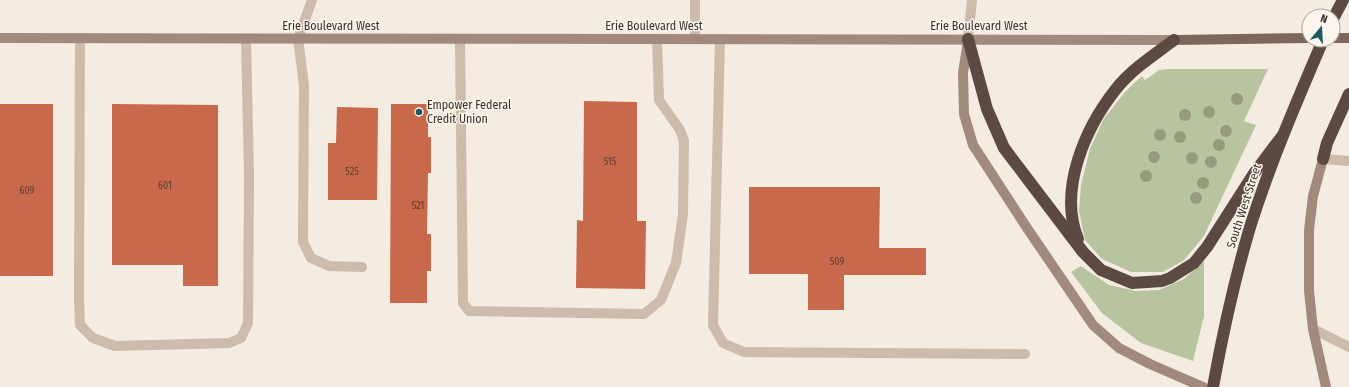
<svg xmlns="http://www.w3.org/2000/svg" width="1349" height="387" font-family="'Fira Sans Condensed',sans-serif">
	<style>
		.green { fill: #b8c4a0 }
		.building { fill: #c8694b }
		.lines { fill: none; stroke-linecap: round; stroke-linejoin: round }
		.service { stroke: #cdbbac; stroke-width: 10 }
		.minor { stroke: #cdbbac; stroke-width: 10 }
		.tertiary { stroke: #cdbbac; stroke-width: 10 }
		.secondary { stroke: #a18a7d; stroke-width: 10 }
		.primary { stroke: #7d675c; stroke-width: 10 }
		.motorway { stroke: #5c4a42; stroke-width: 12 }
		.tree { fill: #969b7f }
		.poi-dot { fill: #1f5a5e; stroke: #fbf5ee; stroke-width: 1.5 }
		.labels { text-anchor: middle; stroke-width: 3; stroke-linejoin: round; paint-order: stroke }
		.number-label { font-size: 10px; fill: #5e3e33 }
		.street-label { font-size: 12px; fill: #3b302b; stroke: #fbf5ee }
		.poi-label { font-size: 12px; fill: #3b302b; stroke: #fbf5ee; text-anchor: start }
	</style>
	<rect width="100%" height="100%" fill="#f4ebe1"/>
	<g class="green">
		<path d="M1168,69h100l-24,52 12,4 -52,111 -20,24 -21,12h-32l-29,-13 -17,-19 -6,-29 2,-26 9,-36 13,-29 22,-28 17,-16 3,4 14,-10z"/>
		<path d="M1204,261v55l-11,45 -52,-18 -39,-30 -31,-41 10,-6 28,19 27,6 23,-1 25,-11z"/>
	</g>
	<g class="building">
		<path d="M584,101l53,1v119h9l-1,68 -69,-1 1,-68 6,1z"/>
		<rect x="0" y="104" width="53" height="172"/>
		<path d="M112,104l106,1v181h-35v-21h-71z"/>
		<path d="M391,104h37v33h3v36h-3l-1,61h4v37h-4v32h-37z"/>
		<path d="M337,107l41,1 -1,92h-49v-57h8z"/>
		<path d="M749,187h131l-1,61h47v27h-82v35h-36v-36h-59z"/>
	</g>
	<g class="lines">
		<g class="service">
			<path d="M695,0v39"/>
			<path d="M80,38l-1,261 1,26 13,13 22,8 114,-3 12,-5 7,-15 1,-147 -3,-137"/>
			<path d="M298,39l6,46 -1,157 8,16 18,8 33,1"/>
			<path d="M460,39l3,264 6,8 175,3 17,-14 15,-37 7,-49 1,-73 -4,-11 -21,-30 -2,-61"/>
			<path d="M720,39l-7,286 10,18 21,9 281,2"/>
		</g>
		<g class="minor">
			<path d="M298,39l14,-39"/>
			<path d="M968,39l4,-39"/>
			<path d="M1323,159l26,2"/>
		</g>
		<path class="tertiary" d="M1313,329l36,18"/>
		<g class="secondary">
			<path d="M0,38l1174,2"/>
			<path d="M968,41l-5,32 1,41 9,31 54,83 66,97 26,23 31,16 53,23"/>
			<path d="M1323,159l-10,37 -4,34v61l4,38 13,58"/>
		</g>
		<g class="primary">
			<path d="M1333,38h16"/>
			<path d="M1174,40l135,-2"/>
		</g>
		<g class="motorway">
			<path d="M1333,19l10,-19"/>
			<path d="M968,39l19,70 17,39 79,104 18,18 31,13 30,-2 8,-3 24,-15 13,-16 48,-75 28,-37"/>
			<path d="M1323,159l4,-16 22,-49"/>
			<path d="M1078,239c-20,-49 7,-111 38,-150 16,-20 38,-34 58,-49"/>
			<path d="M1213,387c10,-55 22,-110 38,-163 20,-63 46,-123 72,-184"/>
		</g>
	</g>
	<g class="tree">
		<circle cx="1237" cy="99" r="6"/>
		<circle cx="1209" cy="112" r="6"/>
		<circle cx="1185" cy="115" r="6"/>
		<circle cx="1226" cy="131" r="6"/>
		<circle cx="1160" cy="135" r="6"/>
		<circle cx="1180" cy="137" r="6"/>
		<circle cx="1219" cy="145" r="6"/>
		<circle cx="1154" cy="157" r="6"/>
		<circle cx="1192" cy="158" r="6"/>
		<circle cx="1211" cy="162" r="6"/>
		<circle cx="1146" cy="176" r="6"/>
		<circle cx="1203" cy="183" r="6"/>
		<circle cx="1196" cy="198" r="6"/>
	</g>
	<circle class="poi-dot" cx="419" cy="112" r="4"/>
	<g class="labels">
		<g class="number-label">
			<text x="610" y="165">515</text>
			<text x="352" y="175">525</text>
			<text x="165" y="189">601</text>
			<text x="27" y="194">609</text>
			<text x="418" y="209">521</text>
			<text x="837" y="265">509</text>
		</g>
		<g class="street-label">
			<text x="331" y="30">Erie Boulevard West</text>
			<text x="654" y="30">Erie Boulevard West</text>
			<text x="979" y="30">Erie Boulevard West</text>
			<text transform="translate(1244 206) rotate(-72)" y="4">South West Street</text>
		</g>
		<g class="poi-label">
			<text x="427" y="109">Empower Federal<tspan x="427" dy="14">Credit Union</tspan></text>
		</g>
	</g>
	<g transform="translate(1321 28) rotate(18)"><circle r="19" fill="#fbf5ee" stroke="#aea6a0"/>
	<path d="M0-3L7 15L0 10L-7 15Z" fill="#1f5a5e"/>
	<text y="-6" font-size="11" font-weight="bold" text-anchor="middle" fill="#3b302b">N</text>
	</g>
</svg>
